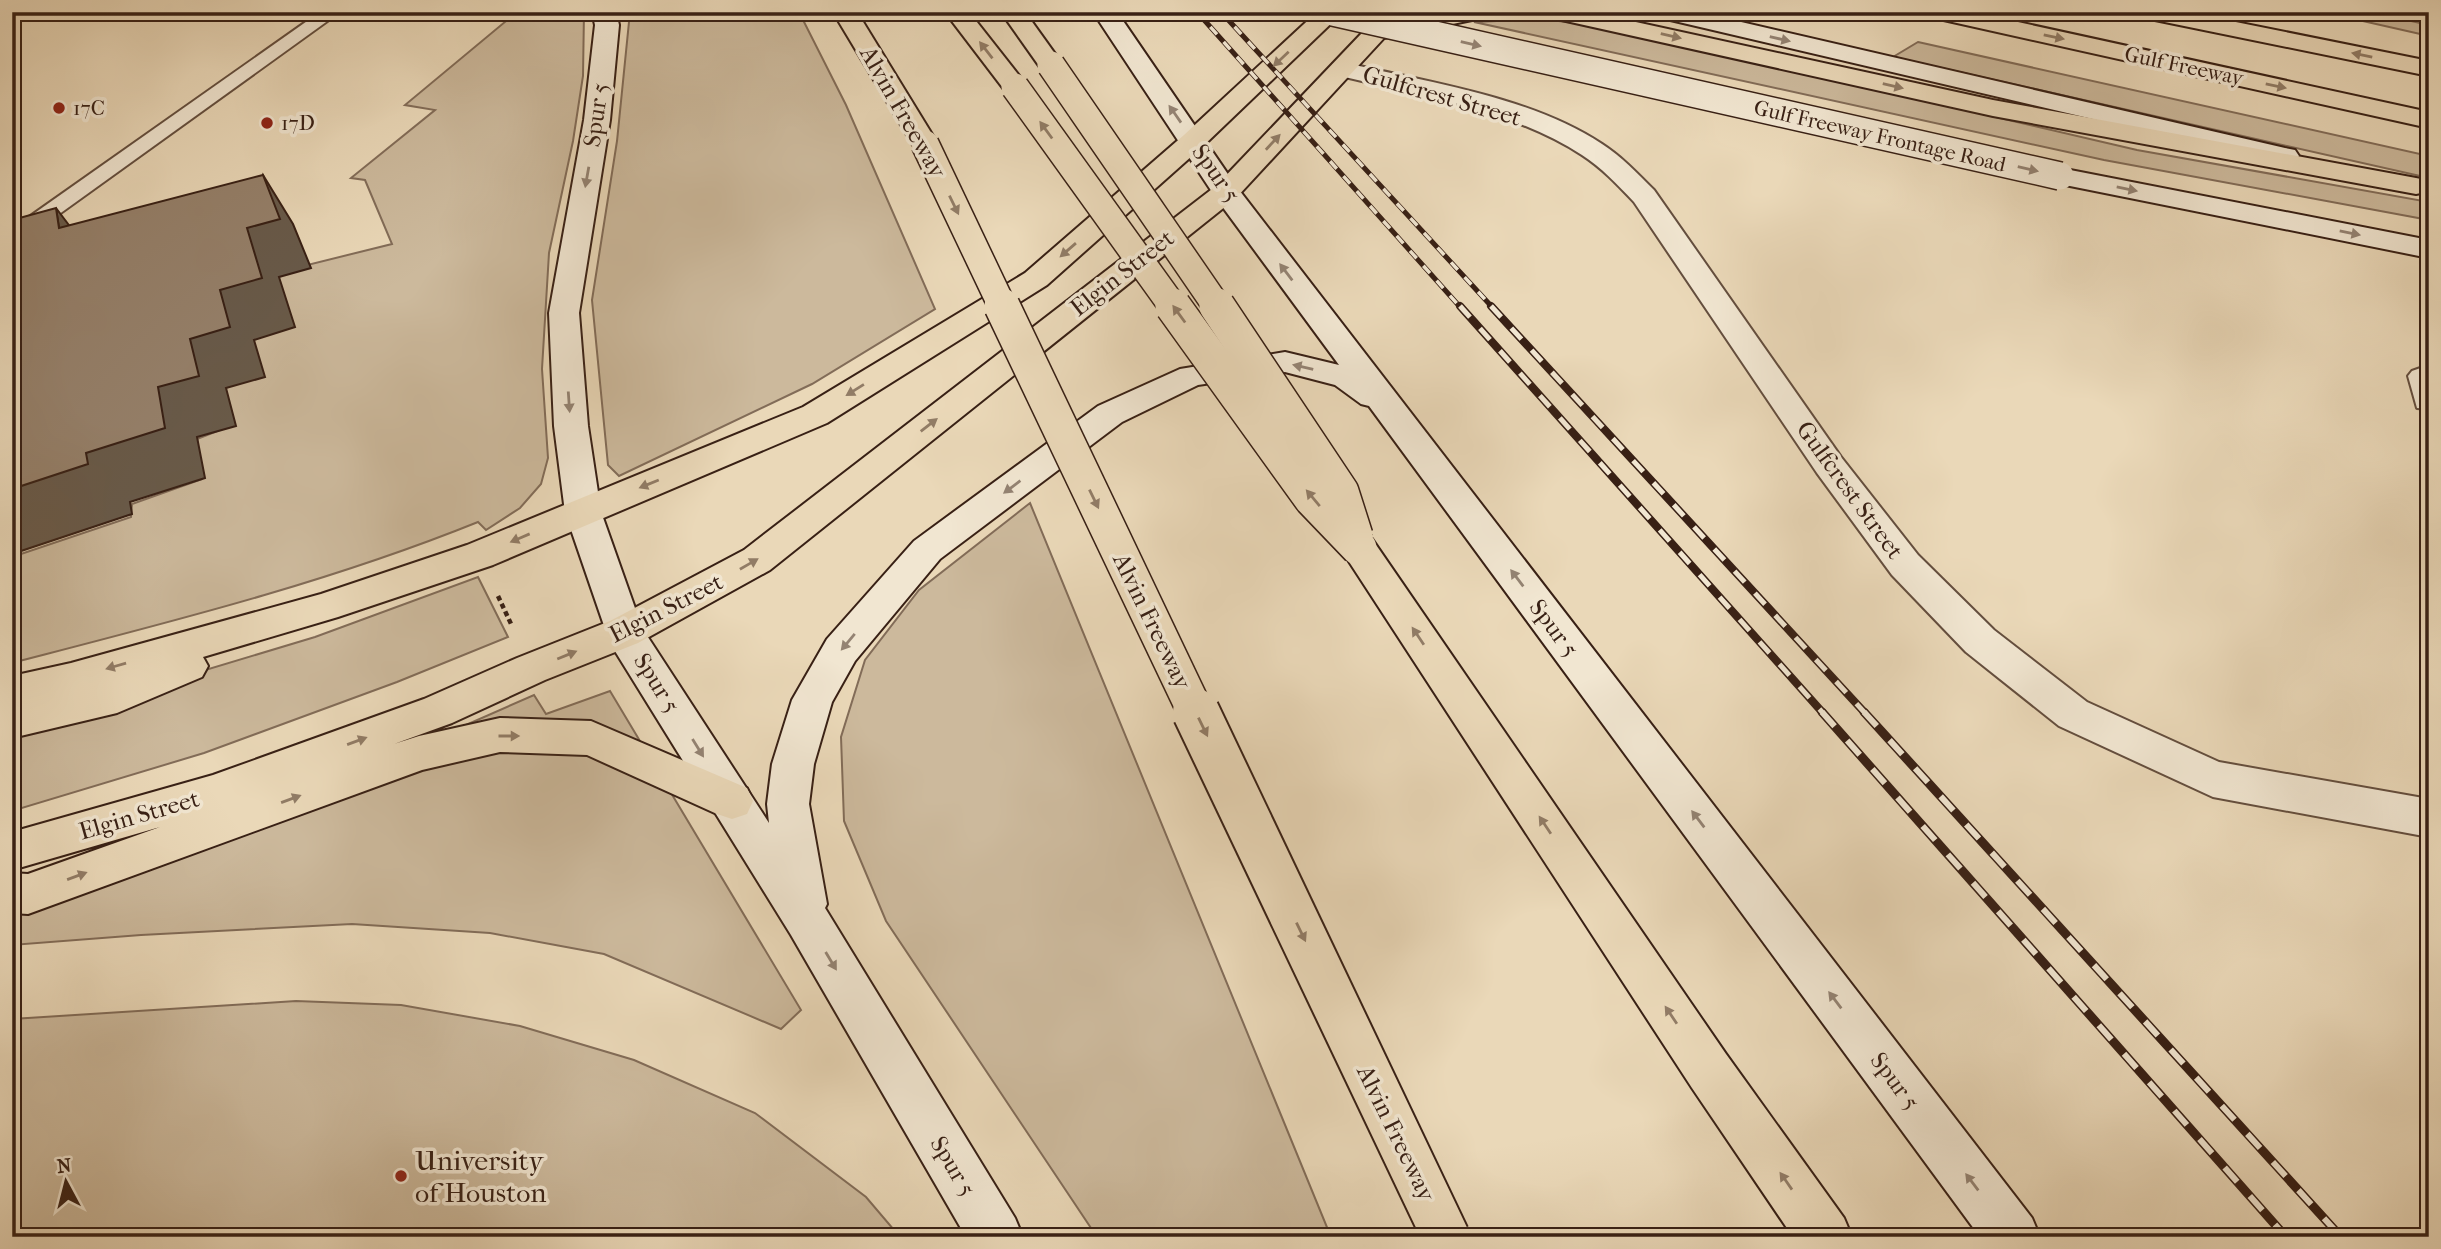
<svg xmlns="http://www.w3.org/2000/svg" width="2441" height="1249" font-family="'IM FELL French Canon',serif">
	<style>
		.green { fill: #ccb99c; stroke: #826c58; stroke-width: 2 }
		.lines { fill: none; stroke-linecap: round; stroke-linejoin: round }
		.lane-casing { stroke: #644e3e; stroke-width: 4 }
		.street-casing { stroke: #644e3e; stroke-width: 4 }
		.secondary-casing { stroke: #382015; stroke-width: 4 }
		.primary-casing { stroke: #382015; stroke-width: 4 }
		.highway-casing { stroke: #382015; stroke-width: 4 }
		.path { stroke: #382015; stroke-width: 4.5; stroke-dasharray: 5 3.5; stroke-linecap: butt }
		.lane { fill: #f1e6d1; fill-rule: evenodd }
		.street { fill: #f1e6d1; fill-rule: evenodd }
		.secondary { fill: #f1e6d1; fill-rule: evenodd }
		.primary { fill: #ead8b8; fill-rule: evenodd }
		.highway { fill: #ead8b8; fill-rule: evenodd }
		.rail-far2-casing { stroke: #382015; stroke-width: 5 }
		.rail-far1-casing { stroke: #382015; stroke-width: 8 }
		.rail-casing { stroke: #382015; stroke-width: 9 }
		.rail-far2 { stroke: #f1e6d1; stroke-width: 3.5; stroke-dasharray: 10; stroke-linecap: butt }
		.rail-far1 { stroke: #f1e6d1; stroke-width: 5; stroke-dasharray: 15; stroke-linecap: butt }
		.rail { stroke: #f1e6d1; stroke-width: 6; stroke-dasharray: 19; stroke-linecap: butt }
		.secondary-bridge-casing { stroke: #382015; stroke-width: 30; stroke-linecap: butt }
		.highway-bridge-far2-casing { stroke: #382015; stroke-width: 30; stroke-linecap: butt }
		.highway-bridge-far1-casing { stroke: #382015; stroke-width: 38; stroke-linecap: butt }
		.highway-bridge-casing { stroke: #382015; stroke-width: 50; stroke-linecap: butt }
		.secondary-bridge { stroke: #f1e6d1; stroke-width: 27 }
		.highway-bridge-far2 { stroke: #ead8b8; stroke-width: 27 }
		.highway-bridge-far1 { stroke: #ead8b8; stroke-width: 35 }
		.highway-bridge { stroke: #ead8b8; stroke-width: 46 }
		.shaded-wall { fill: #685a4a; stroke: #382015; stroke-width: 2 }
		.building { fill: #95806a; stroke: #382015; stroke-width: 2 }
		.oneway { fill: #917c66 }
		.oneway2 { fill: #948373 }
		.poi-dot { fill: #8f2418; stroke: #f1e6d1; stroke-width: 2.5 }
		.labels { text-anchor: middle; stroke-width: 7; stroke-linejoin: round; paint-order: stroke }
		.far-street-label { font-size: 21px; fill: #382015; stroke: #f1e6d1 }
		.far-poi-label { font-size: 21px; fill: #382015; stroke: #f1e6d1; text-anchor: start }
		.street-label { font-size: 24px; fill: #382015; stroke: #f1e6d1 }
		.near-poi-label { font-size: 28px; fill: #382015; stroke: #f1e6d1; text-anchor: start }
	</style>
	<rect width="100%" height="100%" fill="#ead8b8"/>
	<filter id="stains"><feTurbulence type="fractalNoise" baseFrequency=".00286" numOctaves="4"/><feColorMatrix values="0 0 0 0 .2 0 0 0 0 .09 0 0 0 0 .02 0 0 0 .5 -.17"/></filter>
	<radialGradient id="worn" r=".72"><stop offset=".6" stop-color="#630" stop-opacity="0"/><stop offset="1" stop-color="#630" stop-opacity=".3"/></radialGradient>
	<g class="green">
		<path d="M517,12h67l-1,64 -10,65 -24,112 -7,116 6,89 -7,26 -21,24 -34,22 -8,-8c-151,61 -308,100 -466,141v-106l119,-40 1,-13 70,-25 -5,-40 36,-14 -14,-37 31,-57 25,-58 117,-29 -27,-64 -14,-2 84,-68 -30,-5z"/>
		<path d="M630,12h169l47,93 89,204 -123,75 -193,92 -11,-11 -16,-165 25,-159z"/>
		<path d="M2323,12h48l58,13v11z"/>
		<path d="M1542,19l66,8 529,123 292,52v18l-325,-60 -630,-138z"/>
		<path d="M1918,42l511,114v22l-536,-121z"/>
		<path d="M1030,503l301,734h-234l-211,-316 -42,-100 -3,-84 24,-77 54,-70z"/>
		<path d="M478,577l30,60 -111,45 -193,71 -192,58v-89l127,-32 176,-53z"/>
		<path d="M610,691l191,319 -20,19 -177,-75 -114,-21 -138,-9 -211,11 -129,10v-53l381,-135 141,-62 12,19z"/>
		<path d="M296,1001l105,4 119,21 114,34 121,53 111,84 34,40h-888v-218z"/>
	</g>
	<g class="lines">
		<g class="lane-casing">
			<g id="lane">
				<path d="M320,12h20l-321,231 -7,2v-16z"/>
				<path d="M2429,365v44l-12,-1 -9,-32 4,-5z"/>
			</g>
		</g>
		<g class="street-casing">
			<path id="street" d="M1342,62c83,20 188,34 260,82 20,13 35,29 52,46l187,267 77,98 76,75 93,72 132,60 210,37v38l-216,-40 -154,-71 -93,-74 -74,-77 -75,-102 -183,-271c-17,-18 -32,-34 -52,-47 -72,-47 -167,-60 -249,-81l-3,-5 3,-5z"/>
		</g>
		<g class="secondary-casing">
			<g id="secondary">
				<path d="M592,12h24l3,13 -9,95 -31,193 9,113 13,86 41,116 127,195 -2,-19 5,-40 20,-64 35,-61 87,-98 184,-135 82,-37 105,-17 54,13 -123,-167 -123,-186h24l119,174 796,1032 8,19h-60l-611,-831 -8,-2 -26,-19 -50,-13 -87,13 -76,37 -182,137 -85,102 -23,41 -18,62 -5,40 18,100 -2,4 190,310 8,19h-57l-175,-302 -181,-292 -45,-131 -11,-86 -5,-113 35,-193 11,-95z"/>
				<path d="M1654,12h44l587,136 10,2 4,6 -4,6 -10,2 -619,-145 -8,-2z"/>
				<path d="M2060,168l369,72v18l-379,-76 -4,-6 4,-6z"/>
			</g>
		</g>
		<g class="primary-casing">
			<g id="primary">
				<path d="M1317,12h26l-141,135 -155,138 -220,138 -334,142 -155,52 -135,40 5,9 -6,11 -85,36 -105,25v-62l59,-13 250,-69 146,-49 336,-138 222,-134 159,-138z"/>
				<path d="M1382,12h25l-7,8 40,-8h49l-4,5 -8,2 -93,19 -148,160 -466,372 -132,73 -93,37 -93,43 -58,21 25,-8 81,-18 91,3 156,67 6,13 -6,13 -15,5 -15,-5 -130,-59 -87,-3 -78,18 -394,144 -16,-1v-40l16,1 132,-47 -148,43v-38l201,-57 211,-76 93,-41 93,-37 134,-71 472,-364z"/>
				<path d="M1545,12h45l403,88 423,78 10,2 3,8 -3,4 -10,2 -423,-78 -436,-97 -8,-2z"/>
			</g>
		</g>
		<g class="highway-casing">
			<g id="highway">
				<path d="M833,12h24l81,132 -4,6 -9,2 -9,-2z"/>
				<path d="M945,12h24l59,75 -4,5 -9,3 -9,-3z"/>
				<path d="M1001,12h24l38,53 -3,5 -9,2 -9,-2z"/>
				<path d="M1927,12h45l457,100v16l-490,-109 -8,-2z"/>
				<path d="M2138,12h48l243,49v15l-279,-57 -8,-2z"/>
				<path d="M1359,535l13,4 354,515 118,164 8,19h-59l-101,-149 -346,-531 -5,-9 5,-9z"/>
			</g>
		</g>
		<path class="path" d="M498,596l14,30"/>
		<use href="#lane" class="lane"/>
		<use href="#street" class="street"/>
		<use href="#secondary" class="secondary"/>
		<use href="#primary" class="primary"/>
		<use href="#highway" class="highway"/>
		<g class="rail-far2-casing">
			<g id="rail-far2">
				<path d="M1197,12l264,296"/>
				<path d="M1221,12l272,296"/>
			</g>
		</g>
		<g class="rail-far1-casing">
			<g id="rail-far1">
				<path d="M1460,306l363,407"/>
				<path d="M1491,306l374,407"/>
			</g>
		</g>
		<g class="rail-casing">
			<g id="rail">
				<path d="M1822,712l464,525"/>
				<path d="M1864,712l477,525"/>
			</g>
		</g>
		<use href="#rail-far2" class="rail-far2"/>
		<use href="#rail-far1" class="rail-far1"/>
		<use href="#rail" class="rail"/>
		<g class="secondary-bridge-casing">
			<path id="secondary-bridge" d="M1333,12l727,164"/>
		</g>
		<g class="highway-bridge-far2-casing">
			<g id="highway-bridge-far2">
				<path d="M1051,65l167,243"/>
				<path d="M1015,87l159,221"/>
				<path d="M925,144l78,164"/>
			</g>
		</g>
		<g class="highway-bridge-far1-casing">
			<g id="highway-bridge-far1">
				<path d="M1002,306l194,407"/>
				<path d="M1173,306l139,193 47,49"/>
				<path d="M1217,306l124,186 14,44"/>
			</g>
		</g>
		<g class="highway-bridge-casing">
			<path id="highway-bridge" d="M1196,712l250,525"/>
		</g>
		<use href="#secondary-bridge" class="secondary-bridge"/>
		<use href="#highway-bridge-far2" class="highway-bridge-far2"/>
		<use href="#highway-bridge-far1" class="highway-bridge-far1"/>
		<use href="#highway-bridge" class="highway-bridge"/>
	</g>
	<g class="shaded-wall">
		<path d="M263,175l30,49 18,44 -32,9 16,50 -41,13 11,37 -39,11 10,38 -39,11 8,41 -75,24 2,12 -120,40v-65l74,-36 72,-66 62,-97 27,-62z"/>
		<path d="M56,208l37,49 -34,-29z"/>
	</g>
	<path class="building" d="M263,175l17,44 -33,9 15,50 -42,12 10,37 -40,12 9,37 -41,11 7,41 -79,25 2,11 -76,25v-269l44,-12 3,20z"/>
	<defs><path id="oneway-solid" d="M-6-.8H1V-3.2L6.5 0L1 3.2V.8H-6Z" transform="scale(1.75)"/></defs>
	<g class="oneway">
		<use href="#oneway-solid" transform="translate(1671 36) rotate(13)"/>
		<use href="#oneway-solid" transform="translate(2054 37) rotate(12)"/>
		<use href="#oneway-solid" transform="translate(986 50) rotate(-128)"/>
		<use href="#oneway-solid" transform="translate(2362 55) rotate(-168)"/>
		<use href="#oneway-solid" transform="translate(1281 59) rotate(137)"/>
		<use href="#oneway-solid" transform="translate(1893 86) rotate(13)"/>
		<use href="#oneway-solid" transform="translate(2276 86) rotate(12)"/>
		<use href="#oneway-solid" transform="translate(1046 130) rotate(-126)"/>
		<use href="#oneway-solid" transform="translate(1273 142) rotate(-47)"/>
		<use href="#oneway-solid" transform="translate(954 205) rotate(64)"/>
		<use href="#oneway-solid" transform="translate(1068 250) rotate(139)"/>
		<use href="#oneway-solid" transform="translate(1179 314) rotate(-126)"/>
		<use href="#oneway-solid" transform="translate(855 390) rotate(148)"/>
		<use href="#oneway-solid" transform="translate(929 425) rotate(-38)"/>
		<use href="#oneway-solid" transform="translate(649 484) rotate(158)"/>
		<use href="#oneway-solid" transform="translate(1313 498) rotate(-130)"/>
		<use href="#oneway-solid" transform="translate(1094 499) rotate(64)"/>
		<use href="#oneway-solid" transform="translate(520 538) rotate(157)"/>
		<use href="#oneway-solid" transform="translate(749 564) rotate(-30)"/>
		<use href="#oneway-solid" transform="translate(1418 636) rotate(-124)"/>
		<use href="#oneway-solid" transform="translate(567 655) rotate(-22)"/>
		<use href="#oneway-solid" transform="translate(116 666) rotate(164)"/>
		<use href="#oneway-solid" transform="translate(1203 727) rotate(64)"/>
		<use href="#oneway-solid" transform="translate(509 736)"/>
		<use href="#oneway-solid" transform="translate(357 741) rotate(-20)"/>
		<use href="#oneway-solid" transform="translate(291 799) rotate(-20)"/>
		<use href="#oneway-solid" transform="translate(1545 825) rotate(-124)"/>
		<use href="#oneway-solid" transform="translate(77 876) rotate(-20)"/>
		<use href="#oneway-solid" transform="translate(1301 932) rotate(64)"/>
		<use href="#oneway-solid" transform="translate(1671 1015) rotate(-124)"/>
		<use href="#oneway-solid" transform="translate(1786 1181) rotate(-125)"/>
	</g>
	<g class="oneway2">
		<use href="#oneway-solid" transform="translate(1780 39) rotate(13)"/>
		<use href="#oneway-solid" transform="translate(1471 44) rotate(13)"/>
		<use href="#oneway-solid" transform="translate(1175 114) rotate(-125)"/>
		<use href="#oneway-solid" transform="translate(2028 169) rotate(13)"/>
		<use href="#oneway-solid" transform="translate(587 177) rotate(100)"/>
		<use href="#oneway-solid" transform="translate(2127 189) rotate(11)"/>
		<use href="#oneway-solid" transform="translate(2350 233) rotate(11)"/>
		<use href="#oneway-solid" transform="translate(1286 272) rotate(-127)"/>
		<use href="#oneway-solid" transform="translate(1303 367) rotate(-167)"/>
		<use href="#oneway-solid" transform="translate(569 402) rotate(86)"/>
		<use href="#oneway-solid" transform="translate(1012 487) rotate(143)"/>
		<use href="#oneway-solid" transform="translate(1517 578) rotate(-127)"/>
		<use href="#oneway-solid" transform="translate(848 642) rotate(130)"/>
		<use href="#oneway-solid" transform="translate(698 748) rotate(58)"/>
		<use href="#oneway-solid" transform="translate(1698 819) rotate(-127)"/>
		<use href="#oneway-solid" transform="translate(831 961) rotate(59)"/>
		<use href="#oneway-solid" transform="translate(1835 1000) rotate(-127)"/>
		<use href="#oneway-solid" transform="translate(1972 1182) rotate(-127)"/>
	</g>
	<g class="poi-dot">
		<circle cx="59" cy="108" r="7"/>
		<circle cx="267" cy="123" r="7"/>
		<circle cx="401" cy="1176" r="7"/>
	</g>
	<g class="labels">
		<g class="far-street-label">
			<text transform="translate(2184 66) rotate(12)" y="7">Gulf Freeway</text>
			<text transform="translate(1880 136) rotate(13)" y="7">Gulf Freeway Frontage Road</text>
		</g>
		<g class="far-poi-label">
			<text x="73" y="115">17C</text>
			<text x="281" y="130">17D</text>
		</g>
		<g class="street-label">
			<text transform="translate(1442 96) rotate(16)" y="8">Gulfcrest Street</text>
			<text transform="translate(903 112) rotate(60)" y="8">Alvin Freeway</text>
			<text transform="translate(596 115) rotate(-82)" y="8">Spur 5</text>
			<text transform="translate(1216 173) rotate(55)" y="8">Spur 5</text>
			<text transform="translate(1122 273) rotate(-38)" y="8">Elgin Street</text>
			<text transform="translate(1850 490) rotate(54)" y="8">Gulfcrest Street</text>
			<text transform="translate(666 608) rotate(-27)" y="8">Elgin Street</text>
			<text transform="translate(1152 621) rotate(64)" y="8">Alvin Freeway</text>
			<text transform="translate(1554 628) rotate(53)" y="8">Spur 5</text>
			<text transform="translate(657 683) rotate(58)" y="8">Spur 5</text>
			<text transform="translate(139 815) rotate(-16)" y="8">Elgin Street</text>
			<text transform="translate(1895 1081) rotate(53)" y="8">Spur 5</text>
			<text transform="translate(1396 1133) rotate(64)" y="8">Alvin Freeway</text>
			<text transform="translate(953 1166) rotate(59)" y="8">Spur 5</text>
		</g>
		<g class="near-poi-label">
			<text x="415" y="1170">University<tspan x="415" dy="32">of Houston</tspan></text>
		</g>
	</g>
	<rect width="2441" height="1249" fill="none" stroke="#ead8b8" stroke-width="42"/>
	<rect x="14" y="14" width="2413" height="1221" fill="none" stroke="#382015" stroke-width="3.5"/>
	<rect x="21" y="21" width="2399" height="1207" fill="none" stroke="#382015" stroke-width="2"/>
	<g transform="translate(66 1182) rotate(353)" stroke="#f1e6d1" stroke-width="5" paint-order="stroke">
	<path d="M0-5L12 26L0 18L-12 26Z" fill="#382015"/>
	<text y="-10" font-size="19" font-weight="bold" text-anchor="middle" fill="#382015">N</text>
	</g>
	<rect width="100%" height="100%" filter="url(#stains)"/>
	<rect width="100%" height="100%" fill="url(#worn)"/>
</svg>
